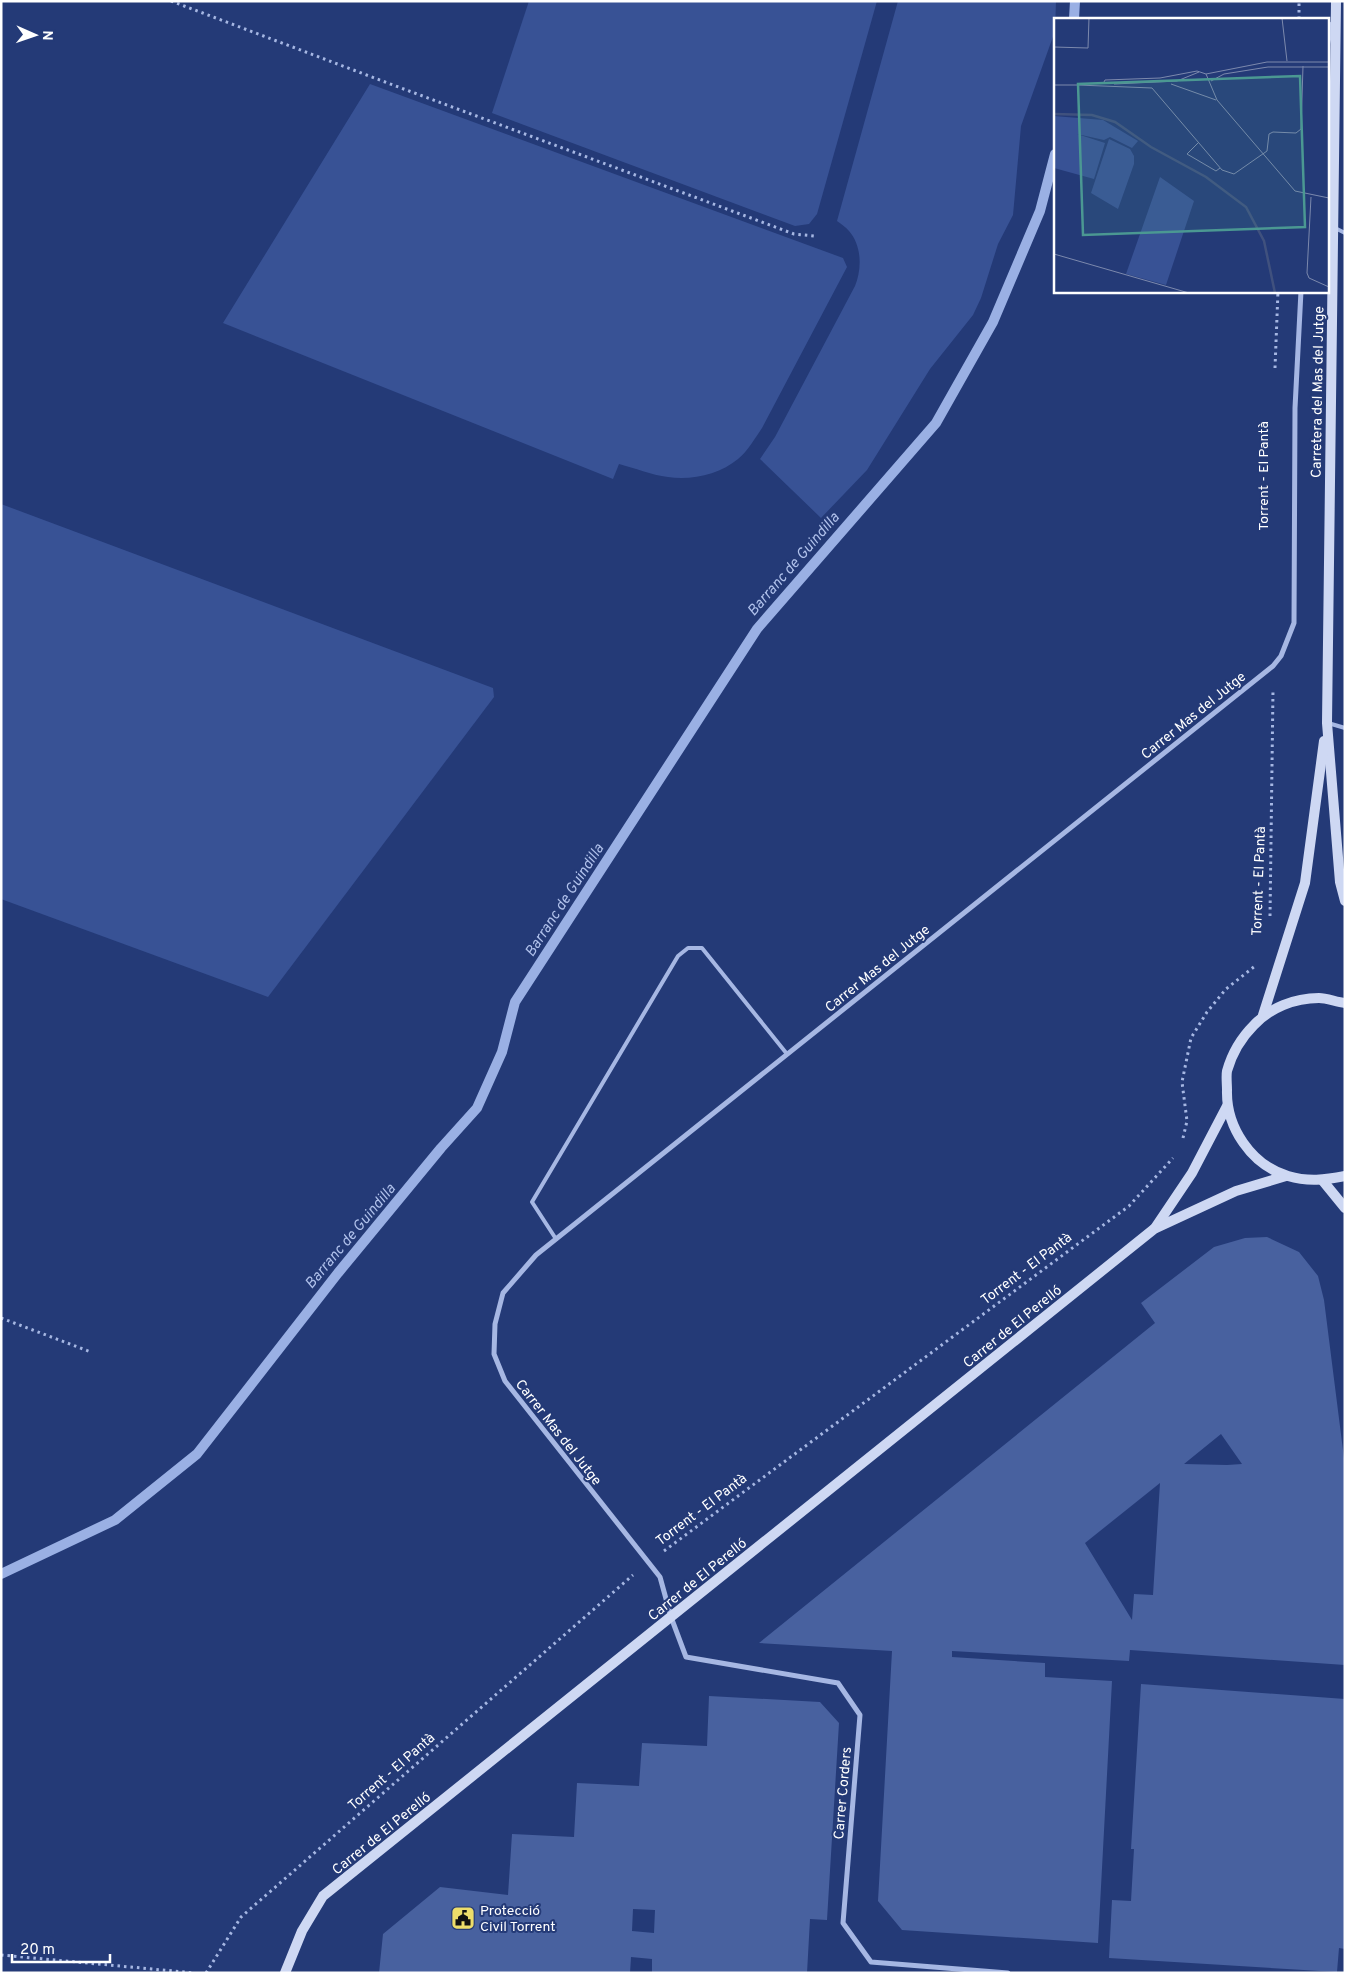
<svg xmlns="http://www.w3.org/2000/svg" width="1346" height="1974" font-family="Overpass,sans-serif">
	<style>
		.green { fill: #385295 }
		.lines { fill: none; stroke-linecap: round; stroke-linejoin: round }
		.stream { stroke: #9ab0e4; stroke-width: 10 }
		.building { fill: #48619f; fill-rule: evenodd }
		.path { stroke: #a6b7e3; stroke-width: 3; stroke-dasharray: 2.5 4; stroke-linecap: butt }
		.lane { stroke: #a6b7e3; stroke-width: 4 }
		.street { stroke: #a6b7e3; stroke-width: 5 }
		.secondary { stroke: #ced8f3; stroke-width: 10 }
		.labels { text-anchor: middle; stroke-width: 4; stroke-linejoin: round; paint-order: stroke }
		.street-label { font-size: 14px; fill: #fff; stroke: #243a77 }
		.poi-label { font-size: 14px; fill: #fff; stroke: #243a77; text-anchor: start }
		.water-label { font-size: 15px; font-style: italic; fill: #b0c1eb; stroke: #243a77 }
		.inset-river { fill: none; stroke: #40517e; stroke-width: 2.5 }
		.inset-road { fill: none; stroke: #7c89ad; stroke-width: 1 }
		.view { fill: #4b9892; fill-opacity: 0.15; stroke: #4b9892; stroke-width: 2.5 }
		.inset-edge { fill: none; stroke: #fff; stroke-width: 2.5 }
	</style>
	<rect width="100%" height="100%" fill="#243a77"/>
	<g class="green">
		<path d="M529,1h348l-60,213 -8,10 -14,2 -303,-113z"/>
		<path d="M898,1h158l-1,30 -34,95 -8,89 -15,29 -17,54 -8,17 -43,54 -63,101 -46,48 -61,-59 15,-22 80,-151c7,-17 7,-40 -6,-55 -3,-4 -8,-7 -12,-10z"/>
		<path d="M370,84l473,174 4,9 -85,161c-7,10 -14,23 -24,31 -18,15 -47,22 -70,18 -17,-2 -33,-9 -49,-13l-6,15 -390,-156z"/>
		<path d="M1,504l492,184 1,9 -226,300 -267,-98z"/>
	</g>
	<g class="lines">
		<g class="stream">
			<path d="M1074,19l1,-18"/>
			<path d="M1,1574l114,-54 82,-66 141,-181 103,-125 36,-40 25,-56 13,-50 242,-373 179,-206 57,-101 47,-111 15,-57"/>
		</g>
	</g>
	<g class="building">
		<path d="M1267,1237l32,15 19,24 6,24 21,166v199l-215,-15 -1,11 -177,-10v6l93,6v14l67,4 -14,262 -196,-13 -24,-29 14,-250 -133,-8 396,-320 -14,-20 73,-56 31,-9zM1221,1434l21,30 -15,1 -43,-1zM1160,1483l-7,112 -19,-1 -2,26 -47,-77z"/>
		<path d="M1141,1684l204,15v250l-6,-1 -2,24 -228,-14 3,-58 19,1 3,-52h-3z"/>
		<path d="M709,1696l111,6 19,21 -12,197 -17,-1 -3,54h-155v-14l-21,-2 -1,16h-251l4,-39 57,-47 68,8 4,-61 62,3 3,-54 62,3 3,-43 65,3zM633,1909l22,1 -1,23 -22,-2z"/>
	</g>
	<g class="lines">
		<g class="path">
			<path d="M171,1l222,84 401,149 20,2"/>
			<path d="M1299,19v-18"/>
			<path d="M1275,368l3,-77"/>
			<path d="M1270,916l3,-226"/>
			<path d="M1183,1138l4,-17 -5,-39 9,-44 16,-26 19,-23 29,-23"/>
			<path d="M1,1318l90,34"/>
			<path d="M664,1551l465,-345 44,-48"/>
			<path d="M1,1955l194,18"/>
			<path d="M206,1973l35,-56 392,-342"/>
		</g>
		<g class="lane">
			<path d="M1335,228l10,5"/>
			<path d="M1328,723l17,5"/>
			<path d="M556,1239l-24,-37 146,-246 10,-8h14l85,106"/>
		</g>
		<g class="street">
			<path d="M1327,46l5,-22"/>
			<path d="M1008,1973l-137,-11 -28,-39 17,-208 -22,-32 -152,-26 -15,-40 -11,-40 -155,-196 -11,-27 1,-30 8,-31 33,-38 737,-589 8,-10 13,-33 1,-215 6,-117"/>
		</g>
		<g class="secondary">
			<path d="M1336,1l-9,722 13,159 5,19"/>
			<path d="M1345,1003c-9,-1 -18,-5 -26,-5 -25,0 -49,10 -65,27 -13,13 -22,28 -27,46 -1,5 0,13 0,19 -1,37 24,75 61,86 20,6 37,4 57,0"/>
			<path d="M1263,1015l42,-132 19,-142"/>
			<path d="M1323,1181l22,27"/>
			<path d="M1155,1228l37,-55 35,-67"/>
			<path d="M285,1973l17,-42 21,-35 831,-667 82,-38 50,-15"/>
		</g>
	</g>
	<defs>
		<g id="civic-square" transform="scale(1.25)"><rect x="-9" y="-9" width="18" height="18" rx="4" fill="#eddd6a" stroke="#243a77"/><path d="M-.6-6.5H3V-4.5H.6V-3L4-1V1h2V6H-6V1h2V-1L-.6-3ZM-1.2 2.5V6h2.4V2.5Z" fill="#111"/></g>
	</defs>
	<g fill-rule="evenodd">
		<use href="#civic-square" x="463" y="1918"/>
	</g>
	<g class="labels">
		<g class="street-label">
			<text transform="translate(1317 392) rotate(-89)" y="5">Carretera del Mas del Jutge</text>
			<text transform="translate(1263 476) rotate(-90)" y="5">Torrent - El Pantà</text>
			<text transform="translate(1193 715) rotate(-39)" y="5">Carrer Mas del Jutge</text>
			<text transform="translate(1258 881) rotate(-88)" y="5">Torrent - El Pantà</text>
			<text transform="translate(877 968) rotate(-39)" y="5">Carrer Mas del Jutge</text>
			<text transform="translate(1026 1268) rotate(-37)" y="5">Torrent - El Pantà</text>
			<text transform="translate(1012 1326) rotate(-39)" y="5">Carrer de El Perelló</text>
			<text transform="translate(559 1432) rotate(52)" y="5">Carrer Mas del Jutge</text>
			<text transform="translate(701 1509) rotate(-37)" y="5">Torrent - El Pantà</text>
			<text transform="translate(697 1579) rotate(-39)" y="5">Carrer de El Perelló</text>
			<text transform="translate(391 1771) rotate(-41)" y="5">Torrent - El Pantà</text>
			<text transform="translate(842 1793) rotate(-85)" y="5">Carrer Corders</text>
			<text transform="translate(381 1833) rotate(-39)" y="5">Carrer de El Perelló</text>
		</g>
		<g class="poi-label">
			<text x="480" y="1915">Protecció<tspan x="480" dy="16">Civil Torrent</tspan></text>
		</g>
		<g class="water-label">
			<text transform="translate(793 564) rotate(-49)" y="5">Barranc de Guindilla</text>
			<text transform="translate(564 900) rotate(-57)" y="5">Barranc de Guindilla</text>
			<text transform="translate(350 1236) rotate(-50)" y="5">Barranc de Guindilla</text>
		</g>
	</g>
	<g transform="translate(1054 18)">
		<rect width="275" height="275" fill="#243a77"/>
		<path d="M0,98l49,4 35,21 -6,7 -22,-11 -6,3 -27,-6 28,9 -11,36 -40,-11zM55,121l21,10 4,7v8l-16,45 -27,-16zM106,159l34,24 -28,84 -40,-11z" fill="#385295"/>
		<path class="inset-river" d="M0,96l38,1 23,7 36,25 55,30 40,30 18,34 11,52"/>
		<path class="inset-road" d="M228,0l5,43M0,29l34,1 1,-30M152,56l61,-12h62M157,63l13,-7 44,-7h61M49,66l2,-4 55,-2 37,-7 9,3 11,26 78,91 34,7M60,66l63,-3 22,-9M117,66l45,16M0,67h25M24,67l74,3 70,82 12,4 33,-23 2,-17 4,-2 23,1 5,-4 2,-63M145,124l-12,12 29,17 4,-3M257,179l-4,76 2,5 20,9M0,236l135,39"/>
		<path class="view" d="M246,58l5,151 -222,8 -5,-151z"/>
		<rect width="275" height="275" class="inset-edge"/>
	</g>
	<rect width="1346" height="1974" fill="none" stroke="#ffffff" stroke-width="5"/>
	<g transform="translate(35 35) rotate(92)" stroke="#243a77" stroke-width="4" paint-order="stroke">
	<path d="M0-4L9 19L0 12L-9 19Z" fill="#ffffff"/>
	<text y="-8" font-size="14" font-weight="bold" text-anchor="middle" fill="#ffffff">N</text>
	</g>
	<path d="M12 1954v8h98v-8" fill="none" stroke="#ffffff" stroke-width="2.5"/>
	<text x="20" y="1954" font-size="15" fill="#ffffff" stroke="#243a77" stroke-width="4" paint-order="stroke">20 m</text>
</svg>
